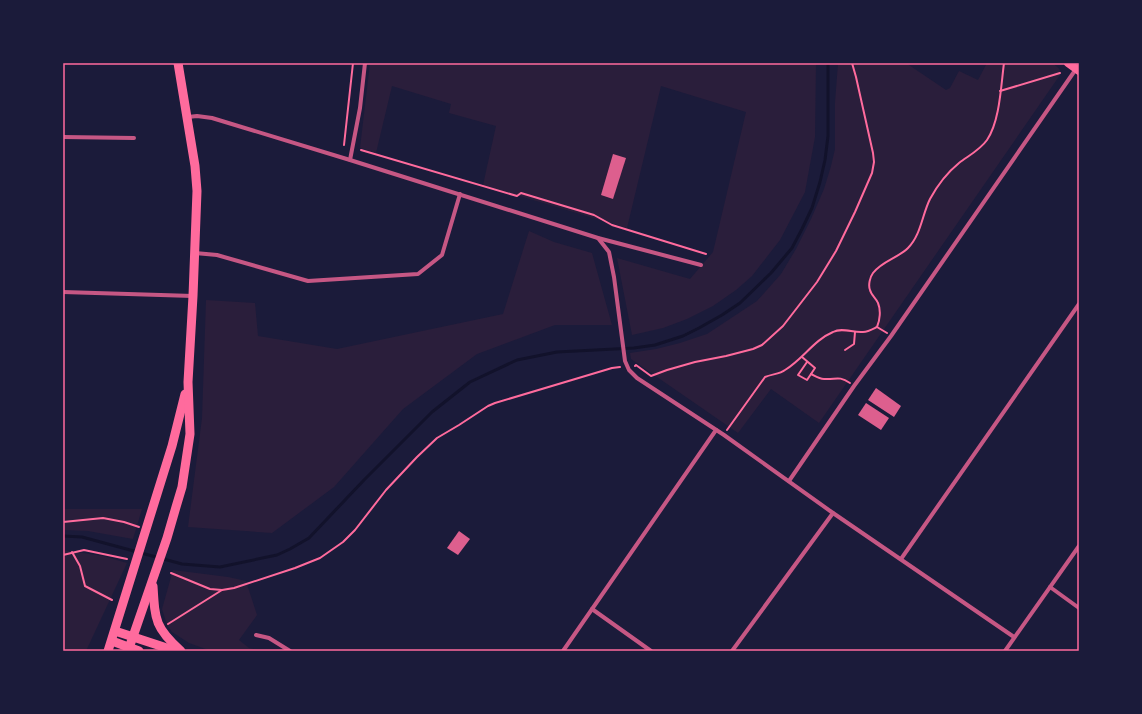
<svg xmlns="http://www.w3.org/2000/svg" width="1142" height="714" font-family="Poppins,sans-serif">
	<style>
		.green { fill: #2a1e3b }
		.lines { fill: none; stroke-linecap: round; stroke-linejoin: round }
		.stream { stroke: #12122b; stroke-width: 3 }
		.building { fill: #dd5f8e }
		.path { stroke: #ff6b9d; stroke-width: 2 }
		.minor { stroke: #c65784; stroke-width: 4 }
		.secondary { stroke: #ff6b9d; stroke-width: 8 }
		.primary { stroke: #ff6b9d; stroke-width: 9 }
		.neatline { fill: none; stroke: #ff6b9d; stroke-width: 1.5 }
	</style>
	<rect width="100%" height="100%" fill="#1b1b3a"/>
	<g class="green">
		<path d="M370,63h446l-1,74 -10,55 -25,48 -28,36 -16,14 -23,16 -26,13 -24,9 -31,7 -15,-77 73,21 23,-27 33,-140 -85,-26 -34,142 -144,-43 13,-59 -47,-13 2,-9 -59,-18 -16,67 -16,-5z"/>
		<path d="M838,63h68l40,27 4,-2 9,-17 19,9 9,-17h65c5,4 10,6 8,12l-241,348 -48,-34 -33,44 -107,-74 -1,-6 26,-4 24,-6 27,-9 50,-33 24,-27 15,-25 15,-30 13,-30 7,-23 4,-17v-46z"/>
		<path d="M529,231l25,11 38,11 20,72h-57l-78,29 -74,55 -69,78 -62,46 -84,-6 14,-109 4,-118 49,3 3,33 79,13 166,-35z"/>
		<path d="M63,509h79l-9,30 -45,-8 -25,-1z"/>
		<path d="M63,550l40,6 24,7 -41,88h-23z"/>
		<path d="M173,570l55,7 18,4 11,34 -18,25 10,8 13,3h-51l-22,-8 -17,-11 -5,-7 -5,-16z"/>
	</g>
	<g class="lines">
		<path class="stream" d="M63,536l19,1 100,27 38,3 57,-12 13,-6 19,-11 55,-58 68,-68 38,-30 47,-22 40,-8 77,-4 21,-3 28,-9 16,-8 23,-13 18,-12 31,-30 21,-25 10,-19 10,-21 8,-26 5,-22 3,-24v-73"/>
	</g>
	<g class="building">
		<path d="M613,154l13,4 -13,41 -12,-4z"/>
		<path d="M876,388l25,18 -7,11 -26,-17z"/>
		<path d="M866,403l23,15 -8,12 -23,-15z"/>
		<path d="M459,531l11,8 -12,16 -11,-7z"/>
	</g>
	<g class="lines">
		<g class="path">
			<path d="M1000,91l60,-18"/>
			<path d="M344,145l9,-82"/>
			<path d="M361,150l156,46 4,-3 73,22 18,10 94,29"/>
			<path d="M877,327c3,-7 4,-17 1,-24 -2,-5 -7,-8 -8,-13 -2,-5 0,-13 3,-17 9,-12 25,-15 35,-25 13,-13 14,-33 22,-49 7,-13 18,-27 29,-36 9,-7 21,-13 28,-23 13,-19 14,-55 17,-77"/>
			<path d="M845,350l9,-6 1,-12"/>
			<path d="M802,357l13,11 -8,12 -9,-5 9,-13"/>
			<path d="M635,366l1,-1 15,11 16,-6 28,-8 31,-6 27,-7 9,-4 21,-19 34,-44 19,-31 19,-39 17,-39 2,-11 -1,-9 -17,-76 -4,-14"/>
			<path d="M811,374c4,2 8,5 13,5 12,1 14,-4 26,4"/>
			<path d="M727,430l38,-53c7,-3 15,-3 20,-7 18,-11 29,-30 48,-38 9,-5 20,1 30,0 5,0 10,-3 14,-5l10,6"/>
			<path d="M63,522l40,-4 21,4 15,5"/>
			<path d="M72,552l8,14 5,20 27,14"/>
			<path d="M63,555l21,-5 43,9"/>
			<path d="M171,573l39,16 12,1 12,-2 61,-20 25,-10 23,-16 12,-12 31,-40 31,-33 20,-19 22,-13 29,-19 7,-3 117,-35 8,-1"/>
			<path d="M168,624l54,-34"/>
		</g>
		<g class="minor">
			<path d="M188,117l9,-1 15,2 138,42 248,78 103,27"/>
			<path d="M63,137l71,1"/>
			<path d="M350,160l10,-52 5,-45"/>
			<path d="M598,238l11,14 5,25 11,84 4,9 8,8 87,57 109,78 181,124"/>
			<path d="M195,253l22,2 91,26 110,-7 24,-19 18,-61"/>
			<path d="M63,292l130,4"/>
			<path d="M789,481l65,-95 37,-50 185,-267"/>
			<path d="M901,559l178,-255"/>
			<path d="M1050,587l29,21"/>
			<path d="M592,609l59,42"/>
			<path d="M256,635l13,3 21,13"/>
			<path d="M563,651l153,-221"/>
			<path d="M732,651l101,-138"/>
			<path d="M1005,651l74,-105"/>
		</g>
		<path class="secondary" d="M1068,63l11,8"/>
		<g class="primary">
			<path d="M153,586c2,34 2,42 28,65"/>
			<path d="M115,631l61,20"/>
			<path d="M112,641l27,10"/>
			<path d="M108,651l64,-205 13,-52"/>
			<path d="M128,651l39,-113 9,-31 6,-20 8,-53 -2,-52 5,-86 4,-105 -2,-25 -17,-103"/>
		</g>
	</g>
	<rect width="1142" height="714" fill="none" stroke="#1b1b3a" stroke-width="128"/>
	<rect x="64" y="64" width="1014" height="586" class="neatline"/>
</svg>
